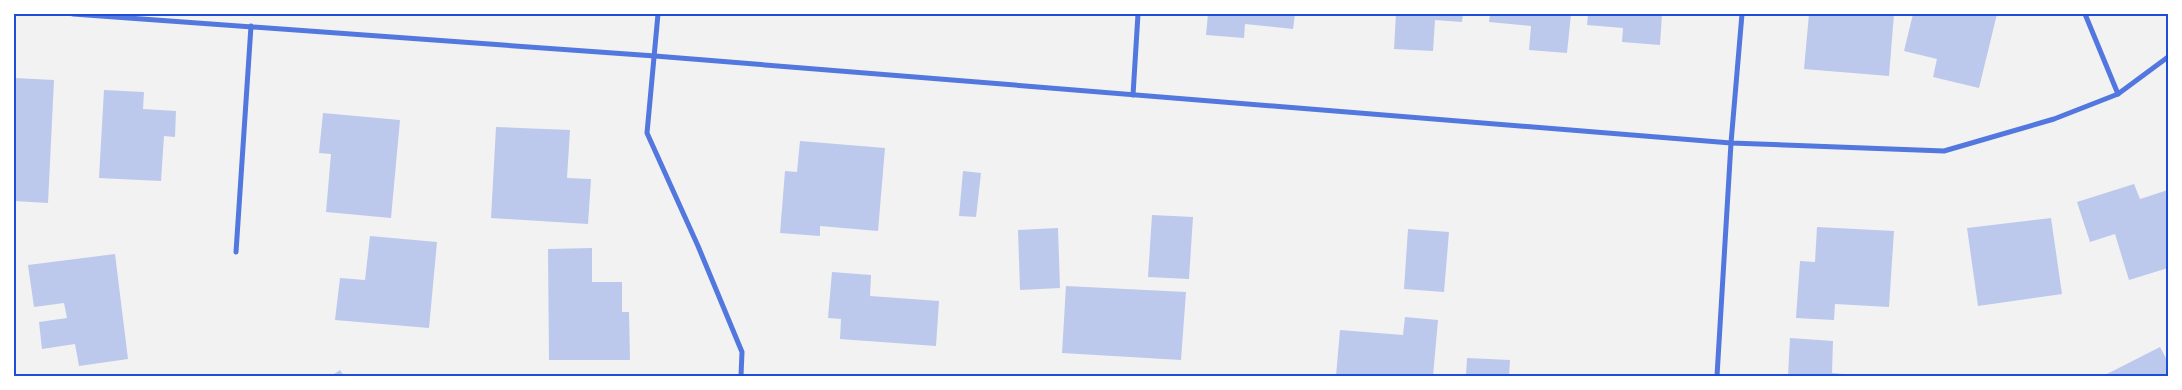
<svg xmlns="http://www.w3.org/2000/svg" width="2182" height="390" font-family="'Crimson Pro',serif">
	<style>
		.building { fill: #bdc9ec }
		.lines { fill: none; stroke-linecap: round; stroke-linejoin: round }
		.minor { stroke: #5277de; stroke-width: 5 }
		.neatline { fill: none; stroke: #1d4ed8; stroke-width: 2 }
	</style>
	<rect width="100%" height="100%" fill="#f2f2f2"/>
	<g class="building">
		<path d="M1208,14h87l-2,15 -48,-5 -1,14 -38,-3z"/>
		<path d="M1396,14h67l-1,8 -27,-2 -2,31 -39,-2z"/>
		<path d="M1490,14h81l-4,39 -38,-3 2,-24 -42,-4z"/>
		<path d="M1588,14h74l-2,31 -38,-3 1,-14 -36,-3z"/>
		<path d="M1809,14h85l-5,62 -85,-7z"/>
		<path d="M1913,14h84l-18,74 -46,-11 4,-18 -33,-8z"/>
		<path d="M14,78l40,2 -6,123 -34,-2z"/>
		<path d="M104,90l40,2 -1,17 33,2 -1,26 -11,-1 -3,45 -62,-3z"/>
		<path d="M323,113l77,7 -9,98 -65,-6 5,-58 -12,-1z"/>
		<path d="M496,127l74,3 -3,48 24,1 -3,45 -97,-6z"/>
		<path d="M800,141l85,7 -7,83 -58,-5v10l-40,-3 5,-62 12,1z"/>
		<path d="M963,171l18,2 -5,44 -17,-1z"/>
		<path d="M2134,184l6,15 28,-9v78l-39,12 -14,-46 -25,8 -13,-40z"/>
		<path d="M1152,215l41,2 -4,62 -41,-2z"/>
		<path d="M2051,218l11,76 -84,12 -11,-78z"/>
		<path d="M1817,227l77,4 -5,76 -54,-3 -1,16 -38,-2 4,-57 15,1z"/>
		<path d="M1058,228l2,60 -40,2 -2,-60z"/>
		<path d="M1408,229l41,3 -5,60 -40,-3z"/>
		<path d="M370,236l67,6 -8,86 -94,-8 5,-42 25,2z"/>
		<path d="M592,248v34h30v30h7l1,48h-81l-1,-111z"/>
		<path d="M115,254l13,105 -49,7 -4,-22 -33,5 -3,-27 28,-4 -3,-15 -30,4 -6,-42z"/>
		<path d="M832,272l39,3 -1,21 69,5 -3,45 -96,-7 1,-20 -13,-1z"/>
		<path d="M1066,286l120,6 -5,68 -119,-7z"/>
		<path d="M1405,317l33,3 -5,56h-97l4,-46 63,5z"/>
		<path d="M1790,338l43,3 -1,32 33,3h-77z"/>
		<path d="M2160,347l8,15v14h-65z"/>
		<path d="M1467,358l43,2 -1,16h-43z"/>
		<path d="M340,370l4,6h-13z"/>
	</g>
	<g class="lines">
		<g class="minor">
			<path d="M73,14l582,42 1076,87 213,8 110,-32 64,-25 50,-37"/>
			<path d="M658,14l-11,119 51,113 44,106 -1,24"/>
			<path d="M2085,14l33,80"/>
			<path d="M1133,95l5,-81"/>
			<path d="M236,252l15,-226"/>
			<path d="M1717,376l14,-233 11,-129"/>
		</g>
	</g>
	<rect width="2182" height="390" fill="none" stroke="#ffffff" stroke-width="30"/>
	<rect x="15" y="15" width="2152" height="360" class="neatline"/>
</svg>
